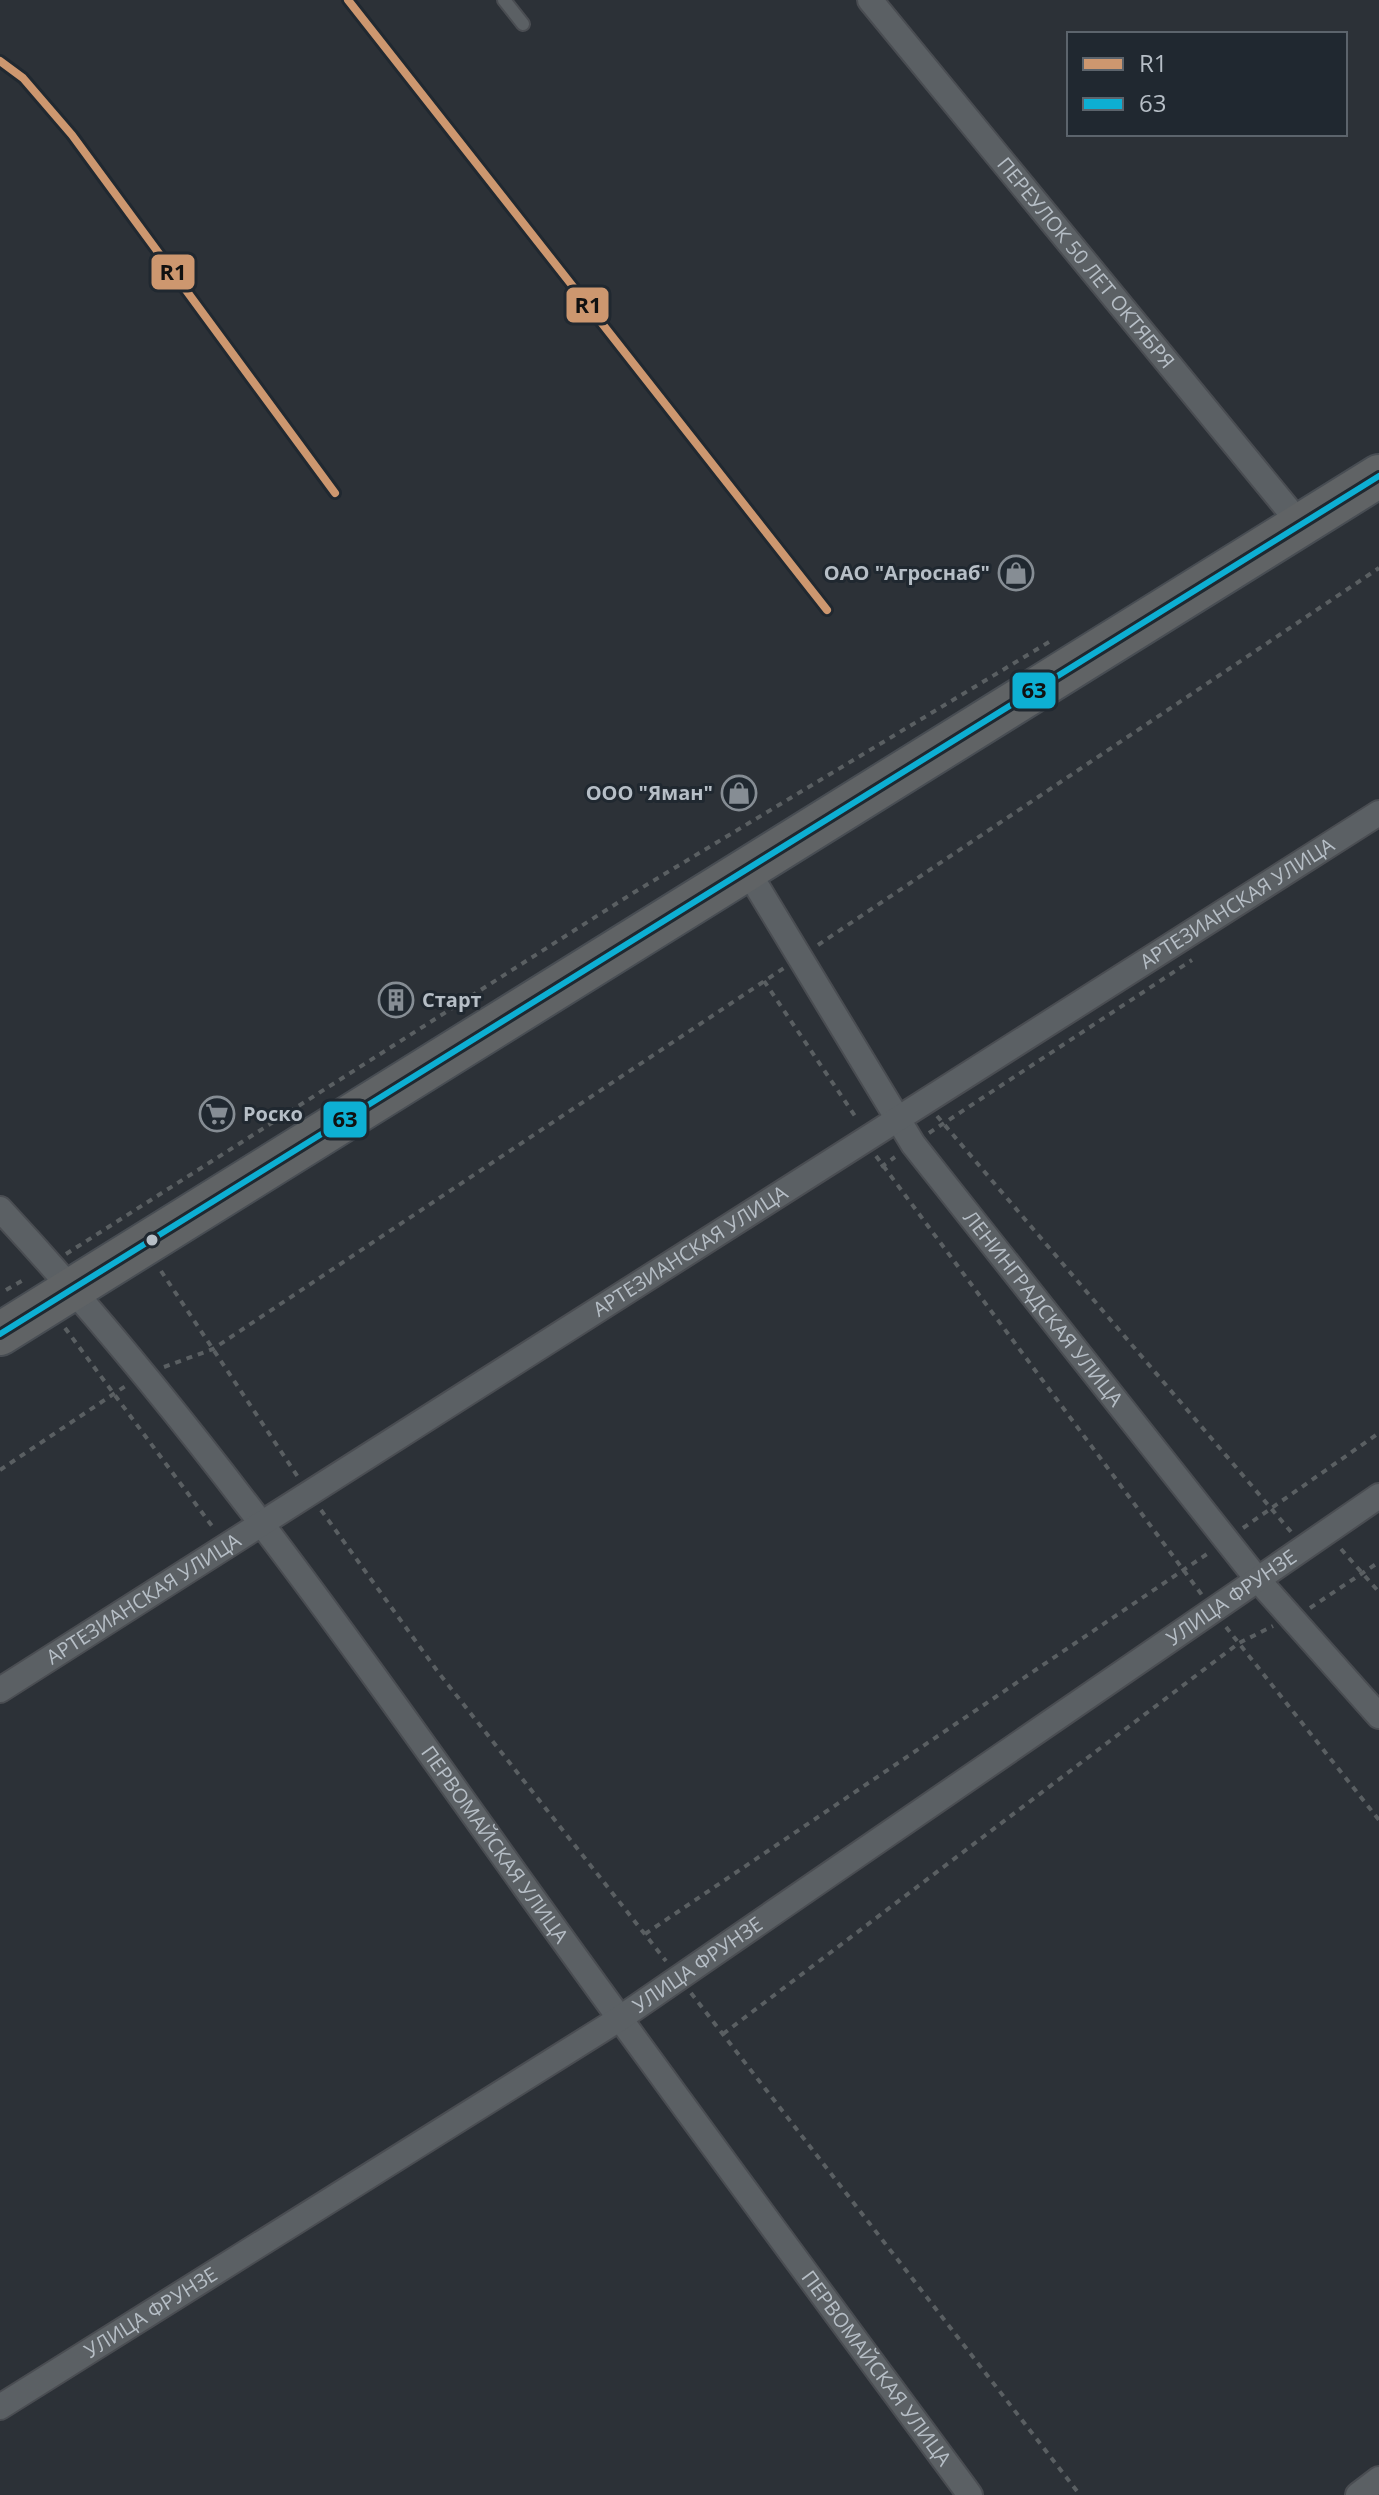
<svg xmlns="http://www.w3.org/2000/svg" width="1379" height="2495" font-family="'Open Sans',sans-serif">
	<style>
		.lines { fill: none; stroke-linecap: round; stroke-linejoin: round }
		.lane-casing { stroke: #4a4d52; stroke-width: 16 }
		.street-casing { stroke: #4a4d52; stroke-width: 28 }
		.highway-casing { stroke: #484d53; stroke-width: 46 }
		.path { stroke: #5a5f62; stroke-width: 4; stroke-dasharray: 6 6; stroke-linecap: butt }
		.lane { stroke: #5b6064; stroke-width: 12 }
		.street { stroke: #5b6064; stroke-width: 24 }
		.highway { stroke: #606365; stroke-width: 42 }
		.bus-1-casing { stroke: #202830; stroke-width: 12 }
		.bus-1 { stroke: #0dafd3; stroke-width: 6 }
		.rail-1-casing { stroke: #202830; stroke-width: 14 }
		.rail-1 { stroke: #cd976f; stroke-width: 8 }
		.bus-dot { fill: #b6bec6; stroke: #202830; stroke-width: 3 }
		.labels { text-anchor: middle; stroke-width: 6; stroke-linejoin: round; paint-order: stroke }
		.street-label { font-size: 20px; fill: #b6bec6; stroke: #202830 }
		.poi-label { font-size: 20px; font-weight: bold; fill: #b6bec6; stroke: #202830; text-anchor: end }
		.line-badge { stroke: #202830; stroke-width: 3 }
		.pale-badge-label { font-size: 22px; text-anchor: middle; font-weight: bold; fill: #111 }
	</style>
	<rect width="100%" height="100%" fill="#2c3137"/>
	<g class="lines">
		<g class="lane-casing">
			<path id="lane" d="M504,0l19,24"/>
		</g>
		<g class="street-casing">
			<g id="street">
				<path id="s1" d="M870,0l431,525"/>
				<path id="s2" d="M747,870l166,274 345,436 121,136"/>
				<path id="s3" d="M0,1209c196,211 358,444 525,678 146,204 296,406 445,608"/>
				<path id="s4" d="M0,1690l1379,-877"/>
				<path id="s5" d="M0,2407l619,-388 760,-523"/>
				<path d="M1358,2495l21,-16"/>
			</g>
		</g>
		<g class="highway-casing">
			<path id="highway" d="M0,1334l1379,-858"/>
		</g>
		<g class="path">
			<path d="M818,945l561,-377"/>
			<path d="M764,981l93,138"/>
			<path d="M937,1116l355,417"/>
			<path d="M929,1133l263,-173"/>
			<path d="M876,1156l326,439"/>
			<path d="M881,1167l14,-10"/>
			<path d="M66,1254l567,-361 421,-254"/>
			<path d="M161,1271l137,206"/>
			<path d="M6,1290l19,-11"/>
			<path d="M65,1328l150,202"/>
			<path d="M164,1367l49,-18 571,-381"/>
			<path d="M0,1470l127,-85"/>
			<path d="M321,1510l117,162 228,289"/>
			<path d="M1243,1528l136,-95"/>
			<path d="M1341,1549l38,43"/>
			<path d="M1310,1608l69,-46"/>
			<path d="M1226,1627l153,193"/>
			<path d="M645,1934l565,-382"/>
			<path d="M691,1993l389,502"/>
			<path d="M723,2034l516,-391 34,-17"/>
		</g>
		<use href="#lane" class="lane"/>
		<use href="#street" class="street"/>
		<use href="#highway" class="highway"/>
		<g class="bus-1-casing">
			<path id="bus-1" d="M0,1334l1379,-858"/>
		</g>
		<use href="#bus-1" class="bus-1"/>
		<g class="rail-1-casing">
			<g id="rail-1">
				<path d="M348,0l479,610"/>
				<path d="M0,61l23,17 49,57 263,358"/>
			</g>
		</g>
		<use href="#rail-1" class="rail-1"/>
	</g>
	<defs>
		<g id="shop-ring" transform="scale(1.8)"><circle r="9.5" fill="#202830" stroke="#868d94" stroke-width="1.5"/><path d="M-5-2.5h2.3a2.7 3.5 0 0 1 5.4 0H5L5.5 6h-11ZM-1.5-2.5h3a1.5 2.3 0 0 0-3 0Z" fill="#868d94"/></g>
		<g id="building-ring" transform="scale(1.8)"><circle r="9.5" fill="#202830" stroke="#868d94" stroke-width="1.5"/><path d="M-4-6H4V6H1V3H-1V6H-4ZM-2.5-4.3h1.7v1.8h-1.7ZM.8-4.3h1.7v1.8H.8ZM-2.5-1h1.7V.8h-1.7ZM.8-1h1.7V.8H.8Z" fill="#868d94"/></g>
		<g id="supermarket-ring" transform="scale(1.8)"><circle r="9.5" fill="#202830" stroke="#868d94" stroke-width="1.5"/><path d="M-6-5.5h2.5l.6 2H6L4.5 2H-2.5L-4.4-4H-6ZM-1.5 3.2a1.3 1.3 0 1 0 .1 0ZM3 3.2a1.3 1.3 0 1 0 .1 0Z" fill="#868d94"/></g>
	</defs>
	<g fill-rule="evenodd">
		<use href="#shop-ring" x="1016" y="573"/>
		<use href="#shop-ring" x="739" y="793"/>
		<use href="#building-ring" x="396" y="1000"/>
		<use href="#supermarket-ring" x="217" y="1114"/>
	</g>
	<circle class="bus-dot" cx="152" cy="1240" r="7"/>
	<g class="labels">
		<g class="street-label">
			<text dy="7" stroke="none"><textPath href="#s1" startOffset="340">ПЕРЕУЛОК 50 ЛЕТ ОКТЯБРЯ</textPath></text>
			<text dy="7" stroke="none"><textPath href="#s4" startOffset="1466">АРТЕЗИАНСКАЯ УЛИЦА</textPath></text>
			<text dy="7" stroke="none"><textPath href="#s4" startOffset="818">АРТЕЗИАНСКАЯ УЛИЦА</textPath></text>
			<text dy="7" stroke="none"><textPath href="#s2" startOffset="530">ЛЕНИНГРАДСКАЯ УЛИЦА</textPath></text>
			<text dy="7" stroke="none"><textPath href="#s5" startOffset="1474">УЛИЦА ФРУНЗЕ</textPath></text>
			<text dy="7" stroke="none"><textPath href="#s4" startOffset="170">АРТЕЗИАНСКАЯ УЛИЦА</textPath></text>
			<text dy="7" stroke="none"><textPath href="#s3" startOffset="806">ПЕРВОМАЙСКАЯ УЛИЦА</textPath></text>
			<text dy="7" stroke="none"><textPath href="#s5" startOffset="826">УЛИЦА ФРУНЗЕ</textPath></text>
			<text dy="7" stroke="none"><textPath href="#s5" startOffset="178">УЛИЦА ФРУНЗЕ</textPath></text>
			<text dy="7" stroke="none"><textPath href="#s3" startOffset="1454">ПЕРВОМАЙСКАЯ УЛИЦА</textPath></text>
		</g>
		<g class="poi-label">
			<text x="990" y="580">ОАО "Агроснаб"</text>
			<text x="713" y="800">ООО "Яман"</text>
			<text x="422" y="1007" text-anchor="start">Старт</text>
			<text x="243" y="1121" text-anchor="start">Роско</text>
		</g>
	</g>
	<g class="line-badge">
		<rect x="150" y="253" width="46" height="38" rx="8" fill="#cd976f"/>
		<rect x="565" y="286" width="45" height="38" rx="8" fill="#cd976f"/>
		<rect x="1011" y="671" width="46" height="39" rx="8" fill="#0dafd3"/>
		<rect x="322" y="1100" width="46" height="39" rx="8" fill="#0dafd3"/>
	</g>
	<g class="pale-badge-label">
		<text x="173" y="280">R1</text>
		<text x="588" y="313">R1</text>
		<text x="1034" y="698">63</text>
		<text x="345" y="1127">63</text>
	</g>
	<rect x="1067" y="32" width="280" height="104" fill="#202830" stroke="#5c646c" stroke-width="2"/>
	<rect x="1083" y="58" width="40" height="12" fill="#cd976f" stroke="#5c646c" stroke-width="2"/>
	<text x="1139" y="72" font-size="24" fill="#b6bec6">R1</text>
	<rect x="1083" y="98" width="40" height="12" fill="#0dafd3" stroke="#5c646c" stroke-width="2"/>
	<text x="1139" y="112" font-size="24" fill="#b6bec6">63</text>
</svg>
